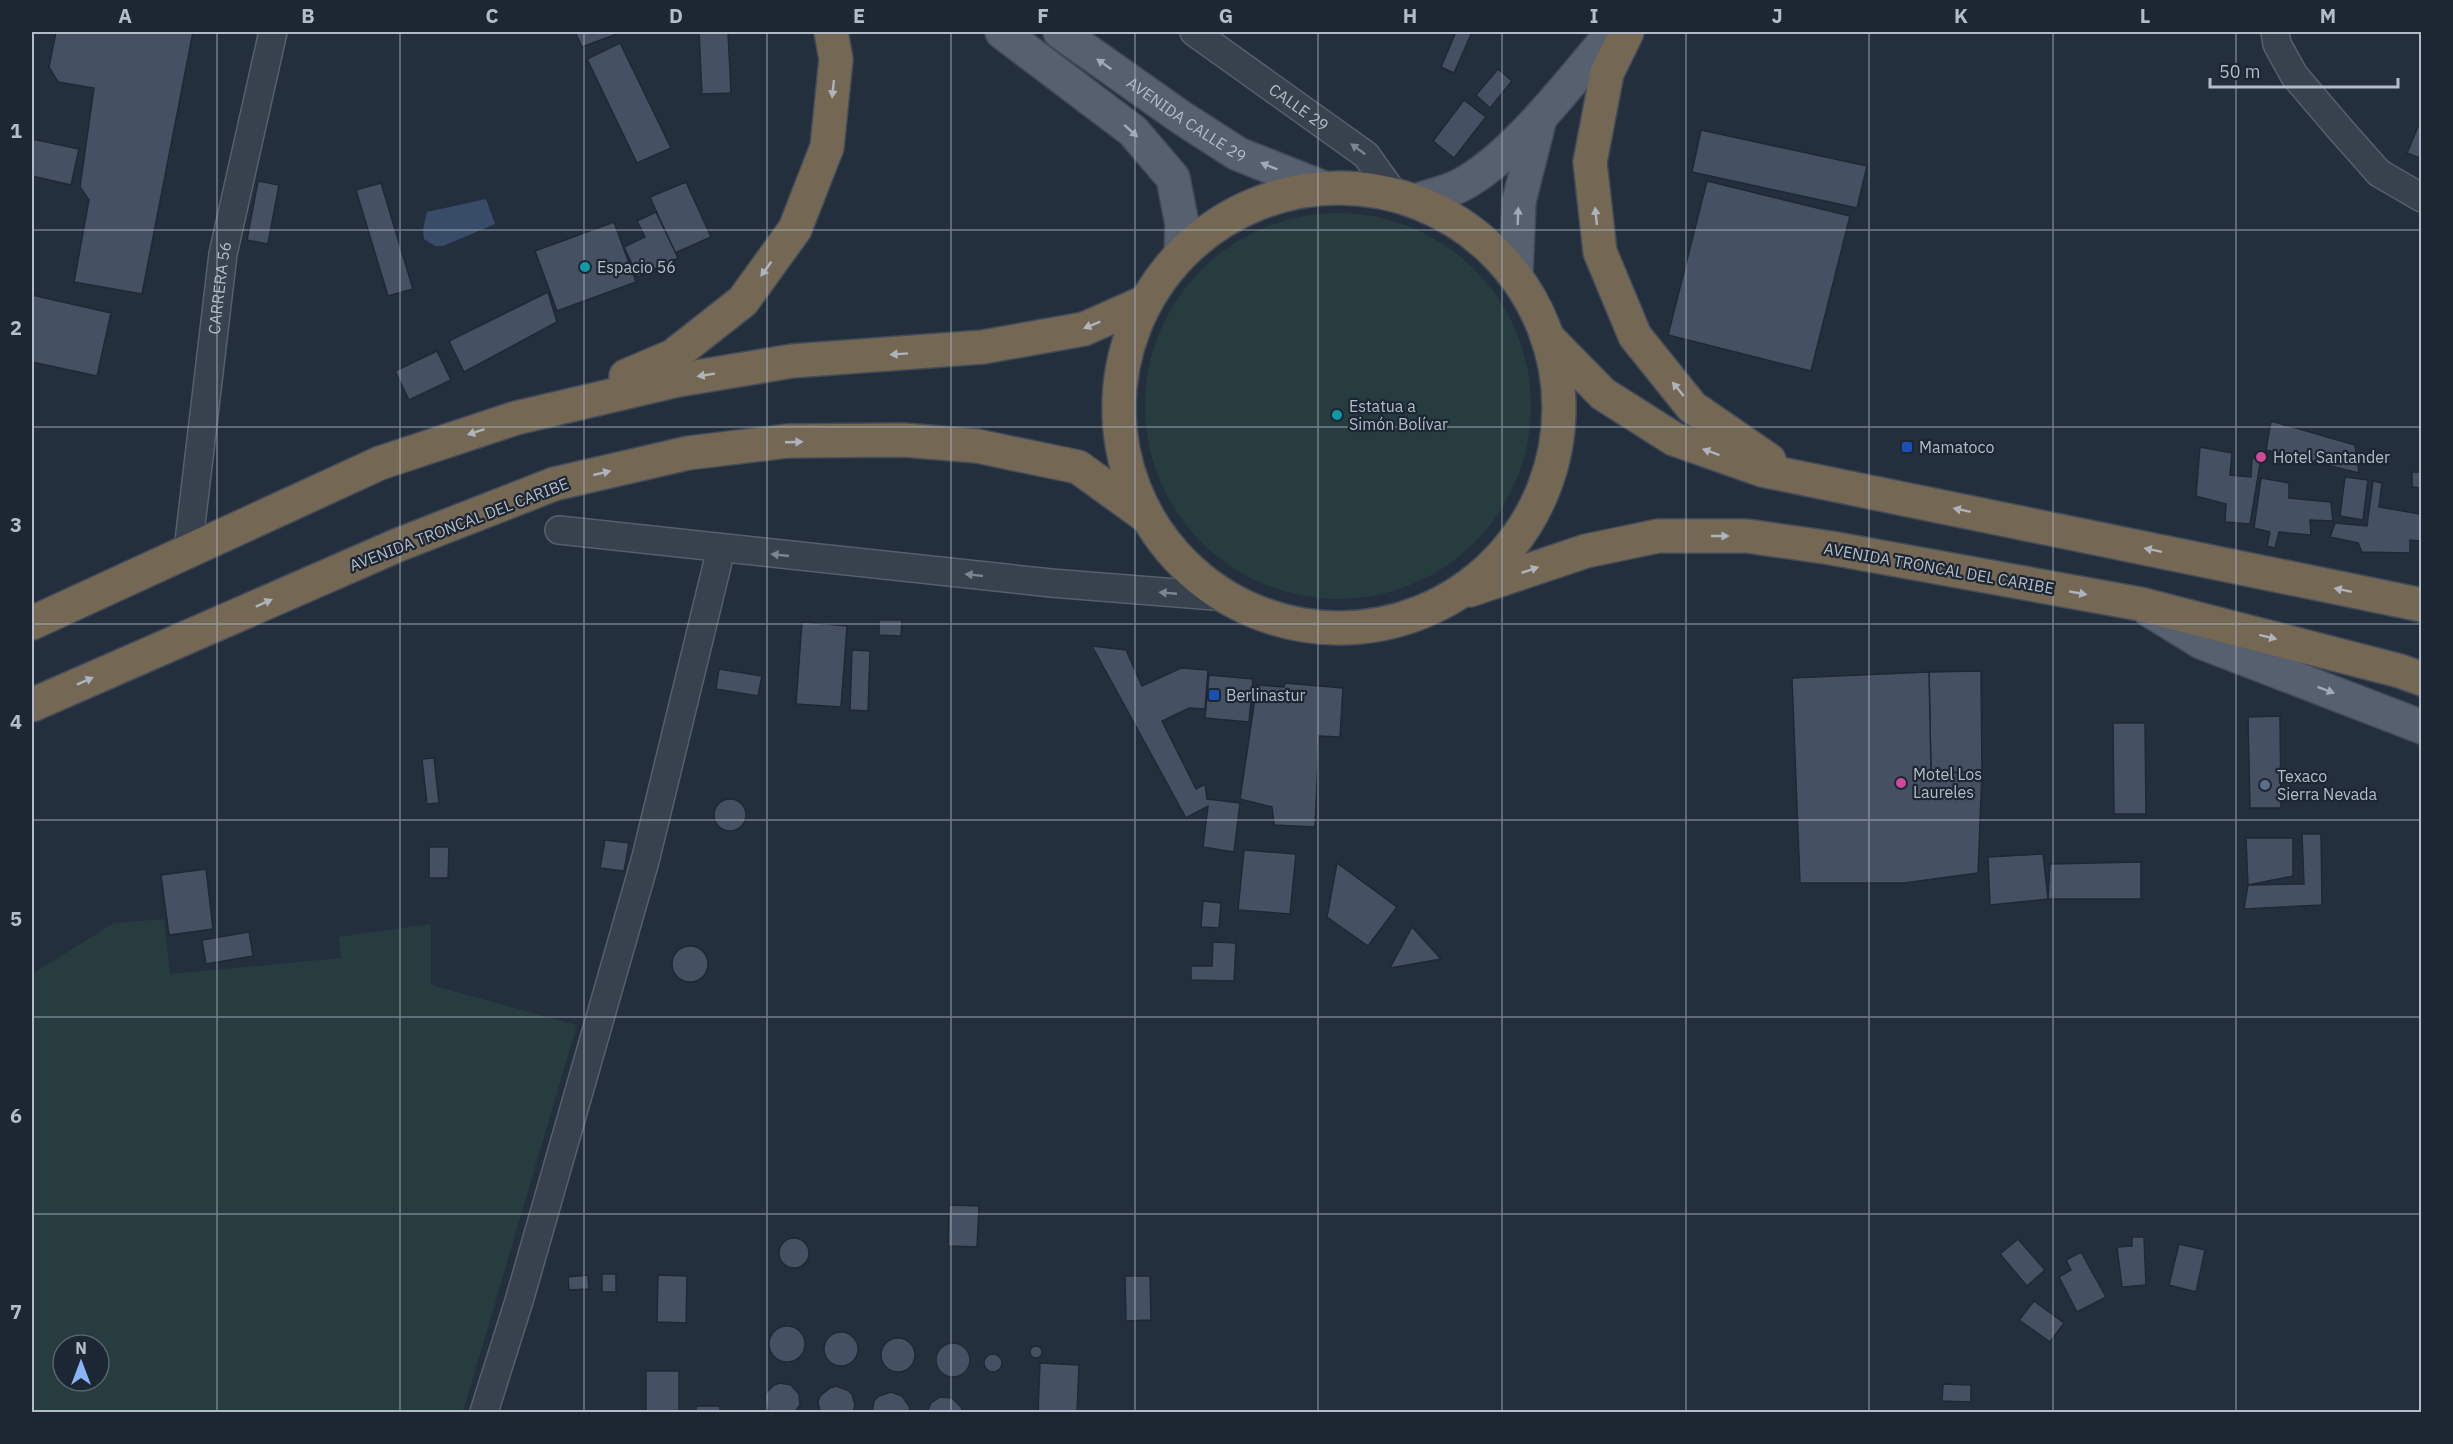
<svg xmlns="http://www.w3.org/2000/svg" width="2453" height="1444" font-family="'IBM Plex Sans',sans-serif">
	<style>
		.green { fill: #263c3f; fill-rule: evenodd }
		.water { fill: #394c67 }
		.building { fill: #455162; stroke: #1f2835; stroke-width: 1.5 }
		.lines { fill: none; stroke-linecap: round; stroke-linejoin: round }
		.minor-casing { stroke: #565f6c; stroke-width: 30 }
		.major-casing { stroke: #414a57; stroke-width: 36 }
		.highway-casing { stroke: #434c59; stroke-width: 36 }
		.minor { stroke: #38414e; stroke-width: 27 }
		.major { stroke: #56606e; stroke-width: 33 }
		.highway { stroke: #746855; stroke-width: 33 }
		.oneway { fill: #a1aab7 }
		.oneway2 { fill: #aeb4bd }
		.oneway3 { fill: #7c8592 }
		.grid { fill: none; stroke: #b4bcc9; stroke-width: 1.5; stroke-opacity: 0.55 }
		.culture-dot { fill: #0f9aa8; stroke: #1d2633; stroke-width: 2 }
		.transit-dot { fill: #1a4fb4; stroke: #1d2633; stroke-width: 2 }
		.hotel-dot { fill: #d1479c; stroke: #1d2633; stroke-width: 2 }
		.service-dot { fill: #5c6f8a; stroke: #1d2633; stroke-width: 2 }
		.labels { text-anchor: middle; stroke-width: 4.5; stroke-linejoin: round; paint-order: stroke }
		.street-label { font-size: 16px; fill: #b4bcc9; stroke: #1d2633 }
		.poi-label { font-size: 16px; fill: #b4bcc9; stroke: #1d2633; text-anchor: start }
		.neatline { fill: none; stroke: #b4bcc9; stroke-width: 2 }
		.grid-label { font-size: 20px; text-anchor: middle; font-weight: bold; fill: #b4bcc9 }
	</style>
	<rect width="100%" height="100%" fill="#242f3e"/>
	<g class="green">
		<circle cx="1338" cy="406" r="193"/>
		<path d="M164,919l6,55 171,-16 -2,-21 92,-13v61l146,40 -114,387h-431v-438l82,-51zM63,1345h36v36h-36z"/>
	</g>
	<path class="water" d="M486,199l9,25 -52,22h-8l-11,-7 -1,-10 4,-17z"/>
	<g class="building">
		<path d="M56,32h137l-51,262 -68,-12 15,-82 -9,-13 14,-99 -36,-6 -9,-15z"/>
		<path d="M575,32h47l-40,15z"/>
		<path d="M699,32h29l3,61 -29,1z"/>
		<path d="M1456,32h16l-18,41 -13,-6z"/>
		<path d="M620,43l51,105 -34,15 -50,-104z"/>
		<path d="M1498,69l14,12 -22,27 -14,-13z"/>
		<path d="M1464,100l22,17 -32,41 -21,-17z"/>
		<path d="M2422,117v42l-15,-6z"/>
		<path d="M1701,130l166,36 -10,42 -165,-36z"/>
		<path d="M32,139l47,10 -8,36 -39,-9z"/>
		<path d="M258,181l21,4 -11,59 -21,-4z"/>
		<path d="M1707,181l143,35 -39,155 -143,-36z"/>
		<path d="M686,182l25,55 -36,16 -25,-56z"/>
		<path d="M381,183l32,106 -25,7 -32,-106z"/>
		<path d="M656,212l22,46 -40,19 -14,-30 21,-10 -8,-16z"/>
		<path d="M614,222l22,60 -79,29 -22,-60z"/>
		<path d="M548,292l9,30 -93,50 -15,-31z"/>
		<path d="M32,295l79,18 -14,63 -65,-14z"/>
		<path d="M437,351l14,29 -42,20 -14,-29z"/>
		<path d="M2271,421l84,24 4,28 -93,-23z"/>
		<path d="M2200,447l32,6 -2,22 21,2 1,-19h9l-11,66 -25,-2 1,-18 -30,-8z"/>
		<path d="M2412,472h10v16l-10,-1z"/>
		<path d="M2345,477l23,3 -5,40 -23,-4z"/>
		<path d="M2261,478l28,5v15l42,4 2,19 -23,-1 1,15 -32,-3 -4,16 -8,-2 3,-14 -16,-4z"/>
		<path d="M2373,481l9,2 -3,24 41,7v27l-10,-1v13l-48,-1 -4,-9 -28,-6 5,-14 32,3z"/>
		<path d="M879,620h23l-1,16 -22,-1z"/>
		<path d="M802,622l45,4 -6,81 -45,-3z"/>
		<path d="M1092,646l34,4 16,36 39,-18 27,2 -3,39 -16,-1 -27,13 34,68 9,-5 2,15 33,4 -6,49 -31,-5 5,-41 -22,12z"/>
		<path d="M852,650l18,1 -2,60 -18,-1z"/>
		<path d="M719,669l43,7 -4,20 -42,-7z"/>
		<path d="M1981,671l1,101 -51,1 -2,-101z"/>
		<path d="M1929,672l2,101 51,-1 -4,101 -74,10h-104l-8,-205z"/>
		<path d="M1209,675l44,4 -4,43 -44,-4z"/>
		<path d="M1285,683l58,5 -3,49 -21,-1 -4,91 -41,-2 -2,-18 -32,-8 17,-114 27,2z"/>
		<path d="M2280,716l1,92h-31l-2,-91z"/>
		<path d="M2113,723h32l1,91h-32z"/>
		<path d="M434,758l5,45 -12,1 -5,-45z"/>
		<circle cx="730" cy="815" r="16"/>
		<path d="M2302,834h19l1,71 -78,4 4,-24 56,-1z"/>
		<path d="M2246,838h47v38l-45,9z"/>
		<path d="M605,840l24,3 -5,28 -24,-3z"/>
		<path d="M429,847h20l-1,31h-19z"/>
		<path d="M1244,850l52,4 -6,60 -52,-4z"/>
		<path d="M2043,854l5,45 -58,6 -2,-48z"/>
		<path d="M2141,862v37h-93l2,-35z"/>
		<path d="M1337,863l60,44 -29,39 -41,-29z"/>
		<path d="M206,869l7,60 -44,6 -8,-60z"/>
		<path d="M1203,901l18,2 -2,25 -18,-1z"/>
		<path d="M1412,927l29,32 -51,9z"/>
		<path d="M249,932l4,24 -47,8 -4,-24z"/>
		<path d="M1213,942l23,1 -2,38 -43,-1v-14h21z"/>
		<circle cx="690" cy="964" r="18"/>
		<path d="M949,1205l30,1 -2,41 -29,-1z"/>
		<path d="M2132,1237h12l2,48 -24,2 -5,-40 15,-1z"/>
		<circle cx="794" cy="1253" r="15"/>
		<path d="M2018,1239l27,31 -18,16 -27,-32z"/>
		<path d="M2179,1244l26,6 -9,42 -27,-7z"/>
		<path d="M2081,1252l25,45 -29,15 -18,-35 12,-7 -5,-10z"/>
		<rect x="602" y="1274" width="14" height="18"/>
		<path d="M588,1275l1,14 -20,1 -1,-13z"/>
		<path d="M658,1275l29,1 -1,47 -29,-1z"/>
		<path d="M1125,1276h25l1,44 -25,1z"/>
		<path d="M2034,1301l30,22 -14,19 -31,-22z"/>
		<circle cx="787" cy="1344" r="18"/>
		<circle cx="841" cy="1349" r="17"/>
		<circle cx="898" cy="1355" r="17"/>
		<circle cx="953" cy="1360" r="17"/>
		<circle cx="1036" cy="1352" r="6"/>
		<circle cx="993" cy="1363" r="9"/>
		<path d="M1040,1363l39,2 -2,47h-39z"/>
		<rect x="646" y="1371" width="33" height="41"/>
		<path d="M780,1383l11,2 8,9 1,11 -5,7h-25l-3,-3 -2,-11 1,-5 8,-8z"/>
		<path d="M1943,1384l28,1v17l-29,-1z"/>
		<path d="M836,1386l11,4 5,4 3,11 -2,7h-33l-2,-10 2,-6 10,-8z"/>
		<path d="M891,1392l11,4 7,10 1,6h-38l2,-11 5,-5z"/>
		<path d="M940,1397l12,1 9,9 2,5h-36l4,-9z"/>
		<rect x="696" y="1406" width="24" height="6"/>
	</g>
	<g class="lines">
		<g class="minor-casing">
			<g id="minor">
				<path id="s1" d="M1194,32l172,123 28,39"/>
				<path d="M2275,32l2,12 17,31 46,54 39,44 43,25"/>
				<path d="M559,530l492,53 176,14"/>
				<path id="s2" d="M188,550l35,-296 50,-222"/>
				<path d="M484,1412l35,-111 126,-440 76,-312"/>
			</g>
		</g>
		<g class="major-casing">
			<g id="major">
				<path d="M1002,32l131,99 40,47 9,46 -1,29"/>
				<path id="s3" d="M1060,32l122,86 56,36 86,34"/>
				<path d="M1415,201c14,-5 30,-8 44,-15 55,-28 113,-107 154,-154"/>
				<path d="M1516,274l3,-73 21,-83"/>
				<path d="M2149,610l52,32 221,85"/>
			</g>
		</g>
		<g class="highway-casing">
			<g id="highway">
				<path d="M1627,32l-20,41 -17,89 10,90 35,84 57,71 77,53"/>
				<circle cx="1339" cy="408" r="220"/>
				<path d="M1550,340l53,54 71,45 88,31 660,135"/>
				<path d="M626,376l47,-20 70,-55 52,-72 32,-82 9,-88 -5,-27"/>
				<path d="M1470,590l116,-39 72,-15h89l84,12 309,56 260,67 22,8"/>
				<path d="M32,623l348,-160 136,-45 162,-38 114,-19 191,-14 101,-18 61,-27"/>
				<path d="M32,705l366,-160 156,-61 134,-31 100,-12 115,-1 74,6 101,21 68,49"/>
			</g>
		</g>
		<use href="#minor" class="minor"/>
		<use href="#major" class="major"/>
		<use href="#highway" class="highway"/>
	</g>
	<defs><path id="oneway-solid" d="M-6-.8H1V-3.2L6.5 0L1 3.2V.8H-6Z" transform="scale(1.5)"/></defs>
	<g class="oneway">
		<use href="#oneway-solid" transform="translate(1104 64) rotate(-145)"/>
		<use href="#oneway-solid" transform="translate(1131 131) rotate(42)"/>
		<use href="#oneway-solid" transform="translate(1269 166) rotate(-158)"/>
		<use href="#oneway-solid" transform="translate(1518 216) rotate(-88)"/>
		<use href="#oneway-solid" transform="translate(2326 690) rotate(21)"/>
	</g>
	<g class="oneway2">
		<use href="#oneway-solid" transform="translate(833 89) rotate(96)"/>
		<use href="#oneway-solid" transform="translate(1596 216) rotate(-96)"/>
		<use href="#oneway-solid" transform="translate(766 269) rotate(126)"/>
		<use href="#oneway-solid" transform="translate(1092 325) rotate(158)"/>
		<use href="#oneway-solid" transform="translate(899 354) rotate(176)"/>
		<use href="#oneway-solid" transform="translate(706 375) rotate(171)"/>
		<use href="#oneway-solid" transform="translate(1678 389) rotate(-129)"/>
		<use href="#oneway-solid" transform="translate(476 432) rotate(162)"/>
		<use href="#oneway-solid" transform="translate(794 442) rotate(-2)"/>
		<use href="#oneway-solid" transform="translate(1711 452) rotate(-160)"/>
		<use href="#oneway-solid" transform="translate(602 473) rotate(-13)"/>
		<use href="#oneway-solid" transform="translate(1962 510) rotate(-168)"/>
		<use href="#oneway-solid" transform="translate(1720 536)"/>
		<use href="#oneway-solid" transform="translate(2153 550) rotate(-168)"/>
		<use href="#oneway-solid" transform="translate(1530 570) rotate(-19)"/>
		<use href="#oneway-solid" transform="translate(2343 590) rotate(-168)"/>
		<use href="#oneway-solid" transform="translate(2078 593) rotate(10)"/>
		<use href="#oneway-solid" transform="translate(264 603) rotate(-24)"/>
		<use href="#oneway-solid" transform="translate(2268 637) rotate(14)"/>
		<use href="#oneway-solid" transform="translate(85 681) rotate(-24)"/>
	</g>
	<g class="oneway3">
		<use href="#oneway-solid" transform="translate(1358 149) rotate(-144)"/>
		<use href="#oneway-solid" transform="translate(780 555) rotate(-174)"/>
		<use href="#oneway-solid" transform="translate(974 575) rotate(-174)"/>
		<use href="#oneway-solid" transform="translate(1168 593) rotate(-175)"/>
	</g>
	<path class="grid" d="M217,32v1380M400,32v1380M584,32v1380M767,32v1380M951,32v1380M1135,32v1380M1318,32v1380M1502,32v1380M1686,32v1380M1869,32v1380M2053,32v1380M2236,32v1380M32,230h2390M32,427h2390M32,624h2390M32,820h2390M32,1017h2390M32,1214h2390"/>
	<g class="culture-dot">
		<circle cx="585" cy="267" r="6"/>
		<circle cx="1337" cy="415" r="6"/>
	</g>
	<g class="transit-dot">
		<rect x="1901" y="441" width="12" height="12" rx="3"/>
		<rect x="1208" y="689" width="12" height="12" rx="3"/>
	</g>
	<g class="hotel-dot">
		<circle cx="2261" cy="457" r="6"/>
		<circle cx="1901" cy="783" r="6"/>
	</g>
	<circle class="service-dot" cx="2265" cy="785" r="6"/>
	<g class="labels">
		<g class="street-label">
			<text dy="6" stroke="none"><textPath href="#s1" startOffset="129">CALLE 29</textPath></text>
			<text dy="6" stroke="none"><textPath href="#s3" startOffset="154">AVENIDA CALLE 29</textPath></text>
			<text dy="6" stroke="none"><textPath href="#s2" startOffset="264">CARRERA 56</textPath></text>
			<text transform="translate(459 524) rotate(-21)" y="6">AVENIDA TRONCAL DEL CARIBE</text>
			<text transform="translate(1939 568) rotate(10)" y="6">AVENIDA TRONCAL DEL CARIBE</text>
		</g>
		<g class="poi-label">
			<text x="597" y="273">Espacio 56</text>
			<text x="1349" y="412">Estatua a<tspan x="1349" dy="18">Simón Bolívar</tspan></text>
			<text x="1919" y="453">Mamatoco</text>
			<text x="2273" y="463">Hotel Santander</text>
			<text x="1226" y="701">Berlinastur</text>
			<text x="1913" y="780">Motel Los<tspan x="1913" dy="18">Laureles</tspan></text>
			<text x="2277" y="782">Texaco<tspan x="2277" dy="18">Sierra Nevada</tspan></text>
		</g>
	</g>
	<rect width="2453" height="1444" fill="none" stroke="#1d2633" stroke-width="66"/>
	<g transform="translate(81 1363)"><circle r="28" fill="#1d2633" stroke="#59626f" stroke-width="1.5"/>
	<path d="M0-4.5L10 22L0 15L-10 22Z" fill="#8ab4f8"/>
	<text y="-9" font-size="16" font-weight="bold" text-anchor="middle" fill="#b4bcc9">N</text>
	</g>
	<path d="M2210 78v9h188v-9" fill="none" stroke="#b4bcc9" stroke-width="3"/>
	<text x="2219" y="78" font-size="18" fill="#b4bcc9" stroke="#1d2633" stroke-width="4.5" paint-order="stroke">50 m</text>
	<rect x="33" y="33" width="2387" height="1378" class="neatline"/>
	<g class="grid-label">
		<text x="125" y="23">A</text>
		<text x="308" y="23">B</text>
		<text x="492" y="23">C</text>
		<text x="676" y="23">D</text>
		<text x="859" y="23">E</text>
		<text x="1043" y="23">F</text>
		<text x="1226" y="23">G</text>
		<text x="1410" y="23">H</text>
		<text x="1594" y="23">I</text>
		<text x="1777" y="23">J</text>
		<text x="1961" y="23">K</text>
		<text x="2145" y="23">L</text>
		<text x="2328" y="23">M</text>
		<text x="16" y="138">1</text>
		<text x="16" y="335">2</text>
		<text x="16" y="532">3</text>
		<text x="16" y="729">4</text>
		<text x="16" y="926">5</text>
		<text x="16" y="1123">6</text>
		<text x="16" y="1319">7</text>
	</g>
</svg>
